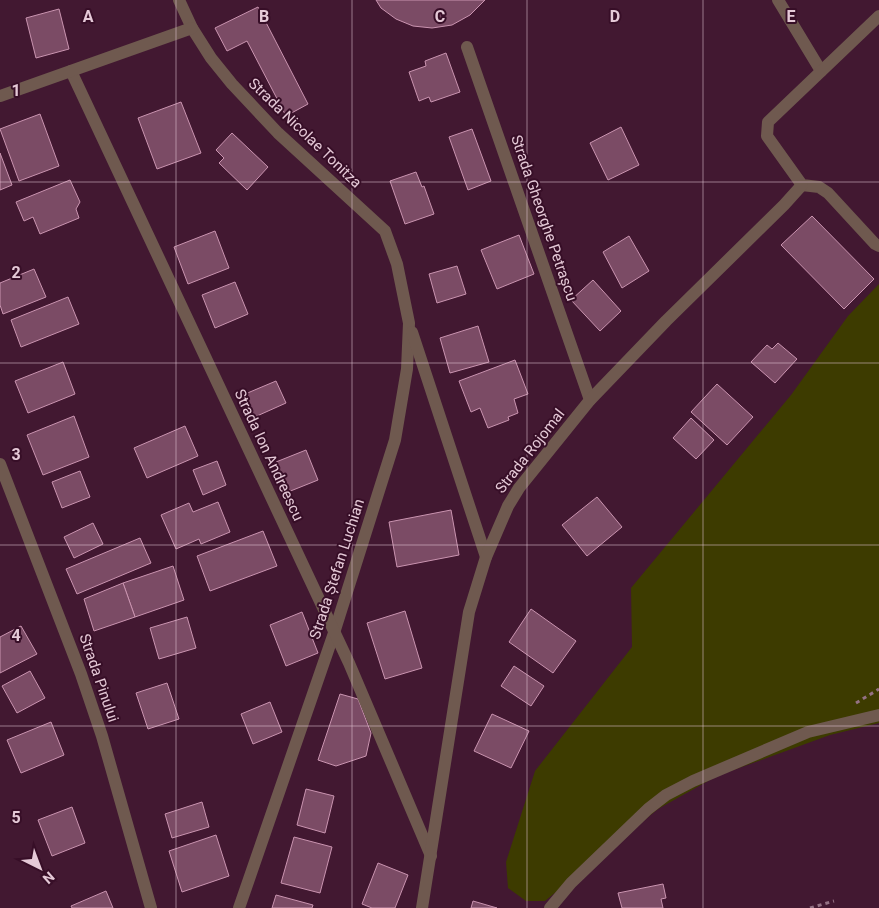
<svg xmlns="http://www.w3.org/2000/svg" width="879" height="908" font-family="Roboto,sans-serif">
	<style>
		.green { fill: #3d3b00 }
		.building { fill: #7b4b65; stroke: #ca94b0 }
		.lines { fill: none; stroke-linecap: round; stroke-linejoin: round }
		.path { stroke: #947184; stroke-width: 3; stroke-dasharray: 4 4; stroke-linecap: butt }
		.street { stroke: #6f594f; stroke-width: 12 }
		.grid { fill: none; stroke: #e5c9d7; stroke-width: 1; stroke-opacity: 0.55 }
		.labels { text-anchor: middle; stroke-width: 4; stroke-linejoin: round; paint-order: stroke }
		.street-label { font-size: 15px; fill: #e5c9d7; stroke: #370e27 }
		.grid-label { font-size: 16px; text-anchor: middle; font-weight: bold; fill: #e5c9d7; stroke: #370e27; stroke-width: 4; stroke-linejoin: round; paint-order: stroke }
	</style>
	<rect width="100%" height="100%" fill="#421831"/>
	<path class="green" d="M879,284v439l-49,12 -113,41 -59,33 -113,92h-19l-18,-13 -2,-26 29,-91 97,-124 -1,-59 160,-193 57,-79z"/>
	<g class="building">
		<path d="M376,0h109l-15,15 -18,10 -20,3 -19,-2 -17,-7 -15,-11z"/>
		<path d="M258,7l50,97 -22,12 -39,-75 -20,10 -12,-23z"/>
		<path d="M59,9l10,40 -33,9 -10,-40z"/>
		<path d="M446,53l14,39 -29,10 -2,-5 -10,4 -10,-29 17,-6 -1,-5z"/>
		<path d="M181,102l20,51 -44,16 -19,-51z"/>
		<path d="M40,114l19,52 -40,15 -19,-52z"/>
		<path d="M621,127l18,38 -31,15 -18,-37z"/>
		<path d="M472,129l19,52 -23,9 -19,-53z"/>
		<path d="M232,133l36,34 -21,23 -28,-27 5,-5 -8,-8z"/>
		<path d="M0,153l12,32 -12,5z"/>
		<path d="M416,172l6,15 2,-1 10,28 -29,10 -15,-43z"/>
		<path d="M70,180l10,22 -4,7 3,9 -39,16 -7,-17 -9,4 -8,-19z"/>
		<path d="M812,216l62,63 -30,30 -63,-64z"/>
		<path d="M215,231l14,37 -41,16 -14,-37z"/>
		<path d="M519,235l15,39 -37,15 -16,-39z"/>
		<path d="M629,236l20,35 -27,17 -19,-36z"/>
		<path d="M457,266l9,28 -29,9 -8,-29z"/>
		<path d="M34,269l12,28 -43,17 -3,-9v-22z"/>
		<path d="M593,280l28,31 -21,20 -29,-31z"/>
		<path d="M235,282l13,32 -33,14 -13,-33z"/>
		<path d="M68,297l11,27 -58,23 -10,-27z"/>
		<path d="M478,326l11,36 -39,11 -10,-35z"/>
		<path d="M778,343l19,16 -22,24 -24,-21 16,-17 5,4z"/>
		<path d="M515,360l13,34 -14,5 4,14 -10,4 1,3 -21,8 -8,-20 -9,4 -12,-31z"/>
		<path d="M63,362l12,32 -47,19 -13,-32z"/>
		<path d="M276,381l10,22 -38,17 -10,-23z"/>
		<path d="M717,384l36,33 -26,28 -36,-33z"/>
		<path d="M74,416l15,41 -46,18 -16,-40z"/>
		<path d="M691,418l23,22 -18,19 -23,-21z"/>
		<path d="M185,426l13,30 -51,22 -13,-30z"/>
		<path d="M306,450l12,30 -30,12 -12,-30z"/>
		<path d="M217,461l9,24 -23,10 -10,-25z"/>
		<path d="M80,471l10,26 -28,11 -10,-26z"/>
		<path d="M597,497l25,30 -35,29 -25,-31z"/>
		<path d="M218,502l12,30 -29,12 -2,-5 -23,10 -15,-34 28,-12 4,9z"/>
		<path d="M451,510l8,45 -62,12 -8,-45z"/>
		<path d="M93,523l10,21 -29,14 -10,-21z"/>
		<path d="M263,531l14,35 -67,25 -13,-35z"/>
		<path d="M140,538l11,25 -74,31 -11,-25z"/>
		<path d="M173,566l11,34 -49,17 -12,-34z"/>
		<path d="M123,583l12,34 -41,14 -10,-32z"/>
		<path d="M531,609l45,32 -23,32 -44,-31z"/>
		<path d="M405,611l17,57 -37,11 -18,-56z"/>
		<path d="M302,612l16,41 -32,13 -16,-41z"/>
		<path d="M187,617l9,31 -37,11 -9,-31z"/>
		<path d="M21,626l16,28 -37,19v-36z"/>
		<path d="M514,666l30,20 -13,20 -30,-20z"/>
		<path d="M30,671l15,27 -28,15 -15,-27z"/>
		<path d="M167,683l12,36 -31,10 -12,-36z"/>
		<path d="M340,694l18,5 13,34 -5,23 -30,10 -18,-6z"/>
		<path d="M270,702l12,30 -29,12 -12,-30z"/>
		<path d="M492,714l37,17 -18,37 -37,-17z"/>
		<path d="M51,722l13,33 -43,18 -14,-33z"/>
		<path d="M306,789l28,7 -9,37 -28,-8z"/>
		<path d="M202,802l7,25 -37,11 -7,-24z"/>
		<path d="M72,807l13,36 -33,13 -14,-36z"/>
		<path d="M216,835l13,41 -47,16 -13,-41z"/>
		<path d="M294,837l38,10 -12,46 -39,-10z"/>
		<path d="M378,863l30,12 -13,33h-23l-10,-4z"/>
		<path d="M663,884l3,14 -5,1 2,9h-41l-4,-15z"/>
		<path d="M106,891l7,17h-41l-1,-2z"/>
		<path d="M276,895l37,10 -1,3h-40z"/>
		<path d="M473,901l24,7h-26z"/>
	</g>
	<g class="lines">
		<g class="path">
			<path d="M856,703l23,-14"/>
			<path d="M810,908l24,-7"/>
		</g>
		<g class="street">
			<path d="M179,0l13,28 19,30 21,26 46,49 107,98 12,33 12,59 -2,46 -12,71 -61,193 -95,275"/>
			<path d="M778,0l43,71"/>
			<path d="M879,16l-111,106 -1,14 35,49 17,2 9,6 47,51 4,2"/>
			<path d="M467,47l123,353"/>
			<path d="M71,71l278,592 82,193"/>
			<path d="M0,96l192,-68"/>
			<path d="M412,332l74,225"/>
			<path d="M0,464l81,210 21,62 49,172"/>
			<path d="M422,908l47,-296 17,-55 22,-51 11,-18 71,-88 76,-79 118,-116 18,-20"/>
			<path d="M550,908l21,-25 77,-74 18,-14 27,-14 115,-49 71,-17"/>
		</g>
	</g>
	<path class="grid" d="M176,0v908M352,0v908M527,0v908M703,0v908M0,182h879M0,363h879M0,545h879M0,726h879"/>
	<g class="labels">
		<g class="street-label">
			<text transform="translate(305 133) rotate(44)" y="5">Strada Nicolae Tonitza</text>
			<text transform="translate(544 218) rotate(71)" y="5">Strada Gheorghe Petrașcu</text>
			<text transform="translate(530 451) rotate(-52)" y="5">Strada Rojomal</text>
			<text transform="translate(269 455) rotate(65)" y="5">Strada Ion Andreescu</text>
			<text transform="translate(337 569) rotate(-72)" y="5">Strada Ștefan Luchian</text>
			<text transform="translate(99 678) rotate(71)" y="5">Strada Pinului</text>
		</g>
	</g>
	<g class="grid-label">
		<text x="88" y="22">A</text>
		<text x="264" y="22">B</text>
		<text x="440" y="22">C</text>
		<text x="615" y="22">D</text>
		<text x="791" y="22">E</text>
		<text x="16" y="96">1</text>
		<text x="16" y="278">2</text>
		<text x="16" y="460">3</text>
		<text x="16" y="641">4</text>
		<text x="16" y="823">5</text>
	</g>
	<g transform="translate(40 868) rotate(138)" stroke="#370e27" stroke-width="4" paint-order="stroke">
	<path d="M0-4L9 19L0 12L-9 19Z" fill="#e5c9d7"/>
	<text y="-8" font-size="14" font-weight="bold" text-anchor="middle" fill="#e5c9d7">N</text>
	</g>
</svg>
